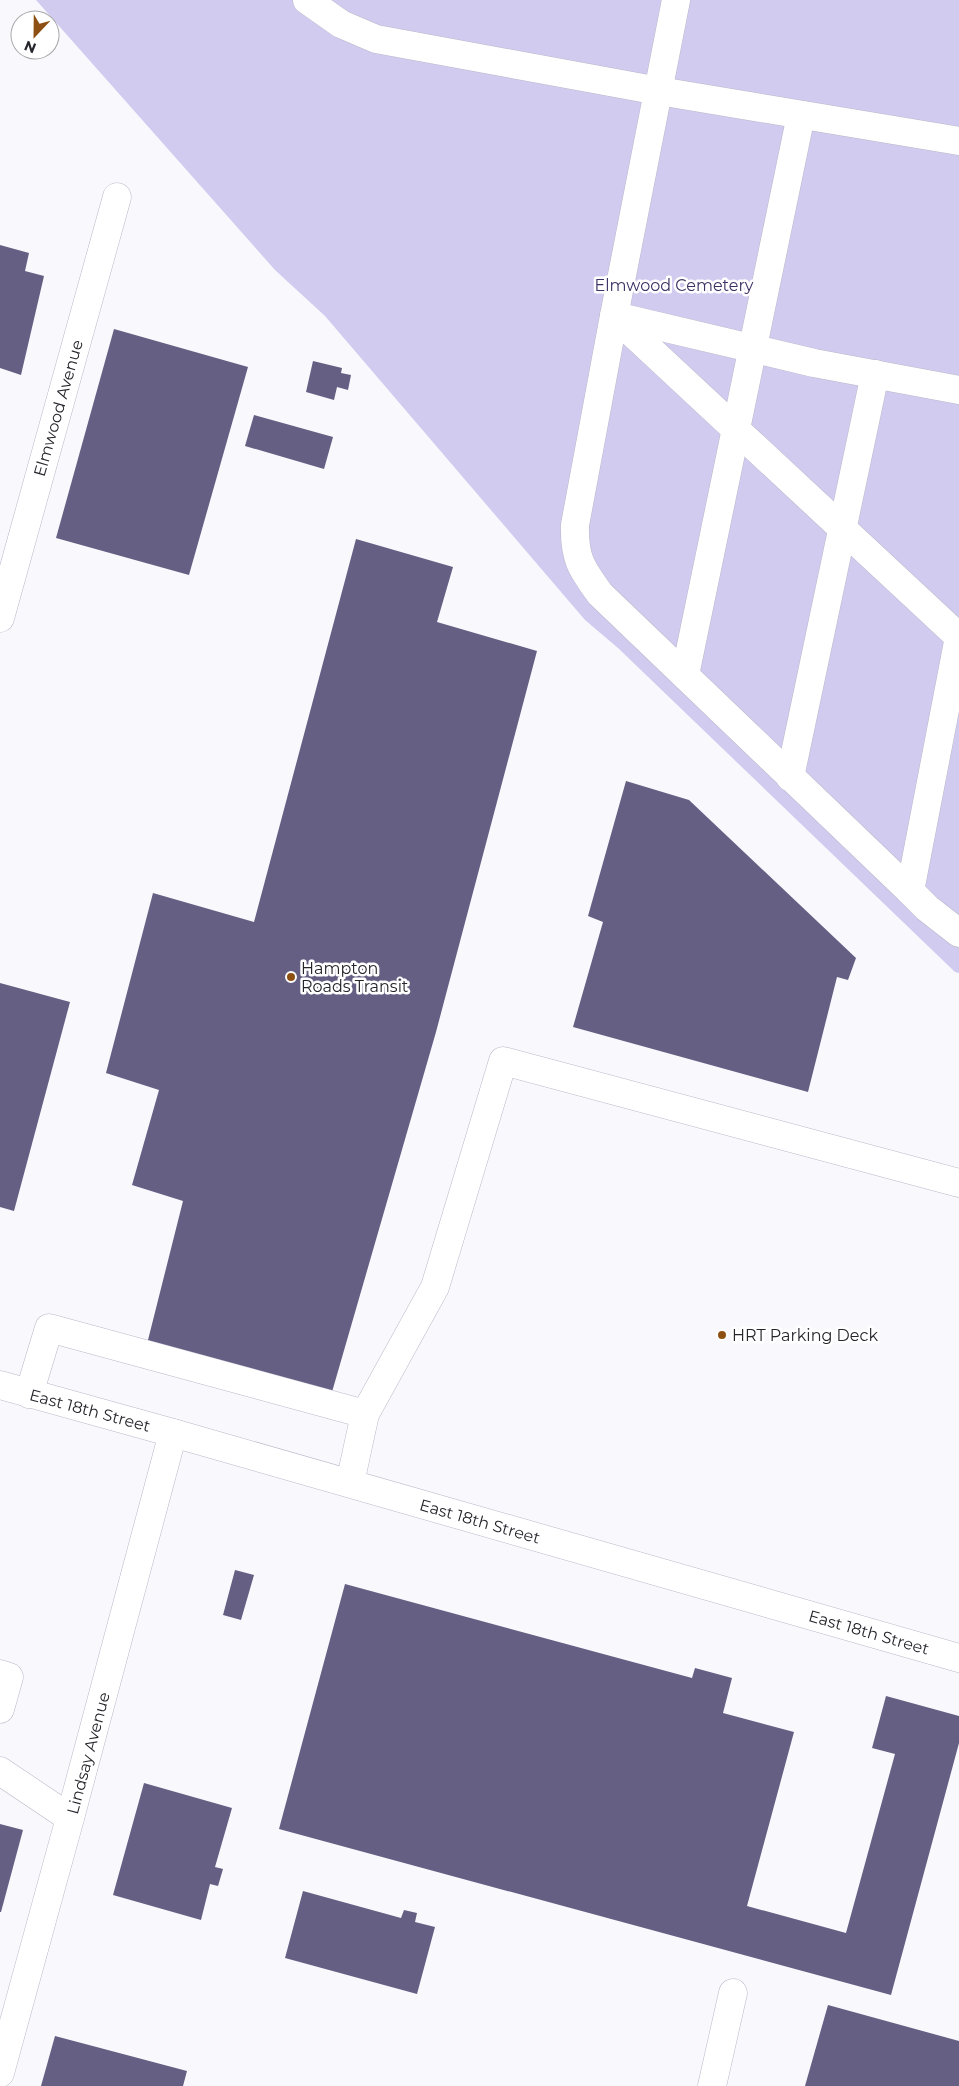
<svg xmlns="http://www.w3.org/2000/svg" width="959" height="2086" font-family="Montserrat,sans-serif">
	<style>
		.green { fill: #d1cbf0 }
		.building { fill: #665f84 }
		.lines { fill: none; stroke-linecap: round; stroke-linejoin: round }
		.minor-casing { stroke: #bbb8ca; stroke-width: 29 }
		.minor { stroke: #fff; stroke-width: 28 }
		.poi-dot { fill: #8d4f12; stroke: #fff; stroke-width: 2 }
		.labels { text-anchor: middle; stroke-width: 5; stroke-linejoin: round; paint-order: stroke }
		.park-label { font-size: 16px; fill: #3d3064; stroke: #fff }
		.street-label { font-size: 16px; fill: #26252c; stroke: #fff }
		.poi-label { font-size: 16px; fill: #26252c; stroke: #fff; text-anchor: start }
	</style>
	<rect width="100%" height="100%" fill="#f9f8fc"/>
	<path class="green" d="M36,0h923v973l-4,-1 -337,-324 -33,-28 -260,-304 -50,-46z"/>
	<g class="building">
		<path d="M0,245l29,8 -4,18 19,5 -23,99 -21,-7z"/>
		<path d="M114,329l134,38 -59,208 -133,-37z"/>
		<path d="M313,361l29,7 -1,5 10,2 -3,15 -11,-3 -3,13 -28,-8z"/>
		<path d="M254,415l79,22 -9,32 -79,-23z"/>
		<path d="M356,539l97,28 -16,55 100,29 -101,381 -104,360 -185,-48 36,-143 -51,-16 27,-95 -53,-17 47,-180 101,29z"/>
		<path d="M626,781l63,19 167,158 -8,22 -11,-3 -29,115 -235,-65 30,-105 -15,-6z"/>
		<path d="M0,983l70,19 -56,209 -14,-4z"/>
		<path d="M235,1570l19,5 -13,45 -18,-5z"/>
		<path d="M345,1584l347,94 3,-10 37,10 -9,35 71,19 -47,174 99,27 49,-179 -23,-6 14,-52 73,20v27l-68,252 -612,-166z"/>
		<path d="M144,1783l88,25 -17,59 8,2 -5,17 -8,-2 -9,36 -88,-25z"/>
		<path d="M0,1824l23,6 -22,82h-1z"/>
		<path d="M303,1891l98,27 3,-8 13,3 -2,9 20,5 -18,67 -132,-36z"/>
		<path d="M828,2005l131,36v45h-154z"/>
		<path d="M55,2036l132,35 -4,15h-142z"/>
	</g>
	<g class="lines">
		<g class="minor-casing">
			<g id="minor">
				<path d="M307,0l34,24 35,15 283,52 300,50"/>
				<path d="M676,0l-62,316 -39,209c-1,33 6,43 25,69l310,297"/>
				<path d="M614,316l345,321 -49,254 17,17 32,25"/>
				<path d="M615,316l199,47 145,27"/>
				<path d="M0,618l117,-421"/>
				<path d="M685,675l116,-560"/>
				<path d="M790,777l85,-403"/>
				<path d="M0,1385l173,48 786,225"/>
				<path d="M29,1394l20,-66 316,86"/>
				<path d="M350,1483l15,-69 70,-127 68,-226 456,122"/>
				<path d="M0,1674l9,3 -9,32"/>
				<path d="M0,1771l70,47"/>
				<path d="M0,2073l70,-255 103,-385"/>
				<path d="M712,2086l21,-93"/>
			</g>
		</g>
		<use href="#minor" class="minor"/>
	</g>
	<g class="poi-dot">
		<circle cx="291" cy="977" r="5"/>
		<circle cx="722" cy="1335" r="5"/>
	</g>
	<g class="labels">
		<g class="park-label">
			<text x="674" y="291">Elmwood Cemetery</text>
		</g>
		<g class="street-label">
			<text transform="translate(58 408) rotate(-74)" y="6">Elmwood Avenue</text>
			<text transform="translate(90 1410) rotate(15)" y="6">East 18th Street</text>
			<text transform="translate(480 1521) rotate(16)" y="6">East 18th Street</text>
			<text transform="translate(869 1632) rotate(16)" y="6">East 18th Street</text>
			<text transform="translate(88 1753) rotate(-75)" y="6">Lindsay Avenue</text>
		</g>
		<g class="poi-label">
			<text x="301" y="974">Hampton<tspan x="301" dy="18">Roads Transit</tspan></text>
			<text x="732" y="1341">HRT Parking Deck</text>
		</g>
	</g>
	<g transform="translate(35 35) rotate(202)"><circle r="24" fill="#ffffff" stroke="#a8a8ab"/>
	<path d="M0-4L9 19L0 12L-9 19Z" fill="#8d4f12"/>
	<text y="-8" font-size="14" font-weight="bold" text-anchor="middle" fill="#26252c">N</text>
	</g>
</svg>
